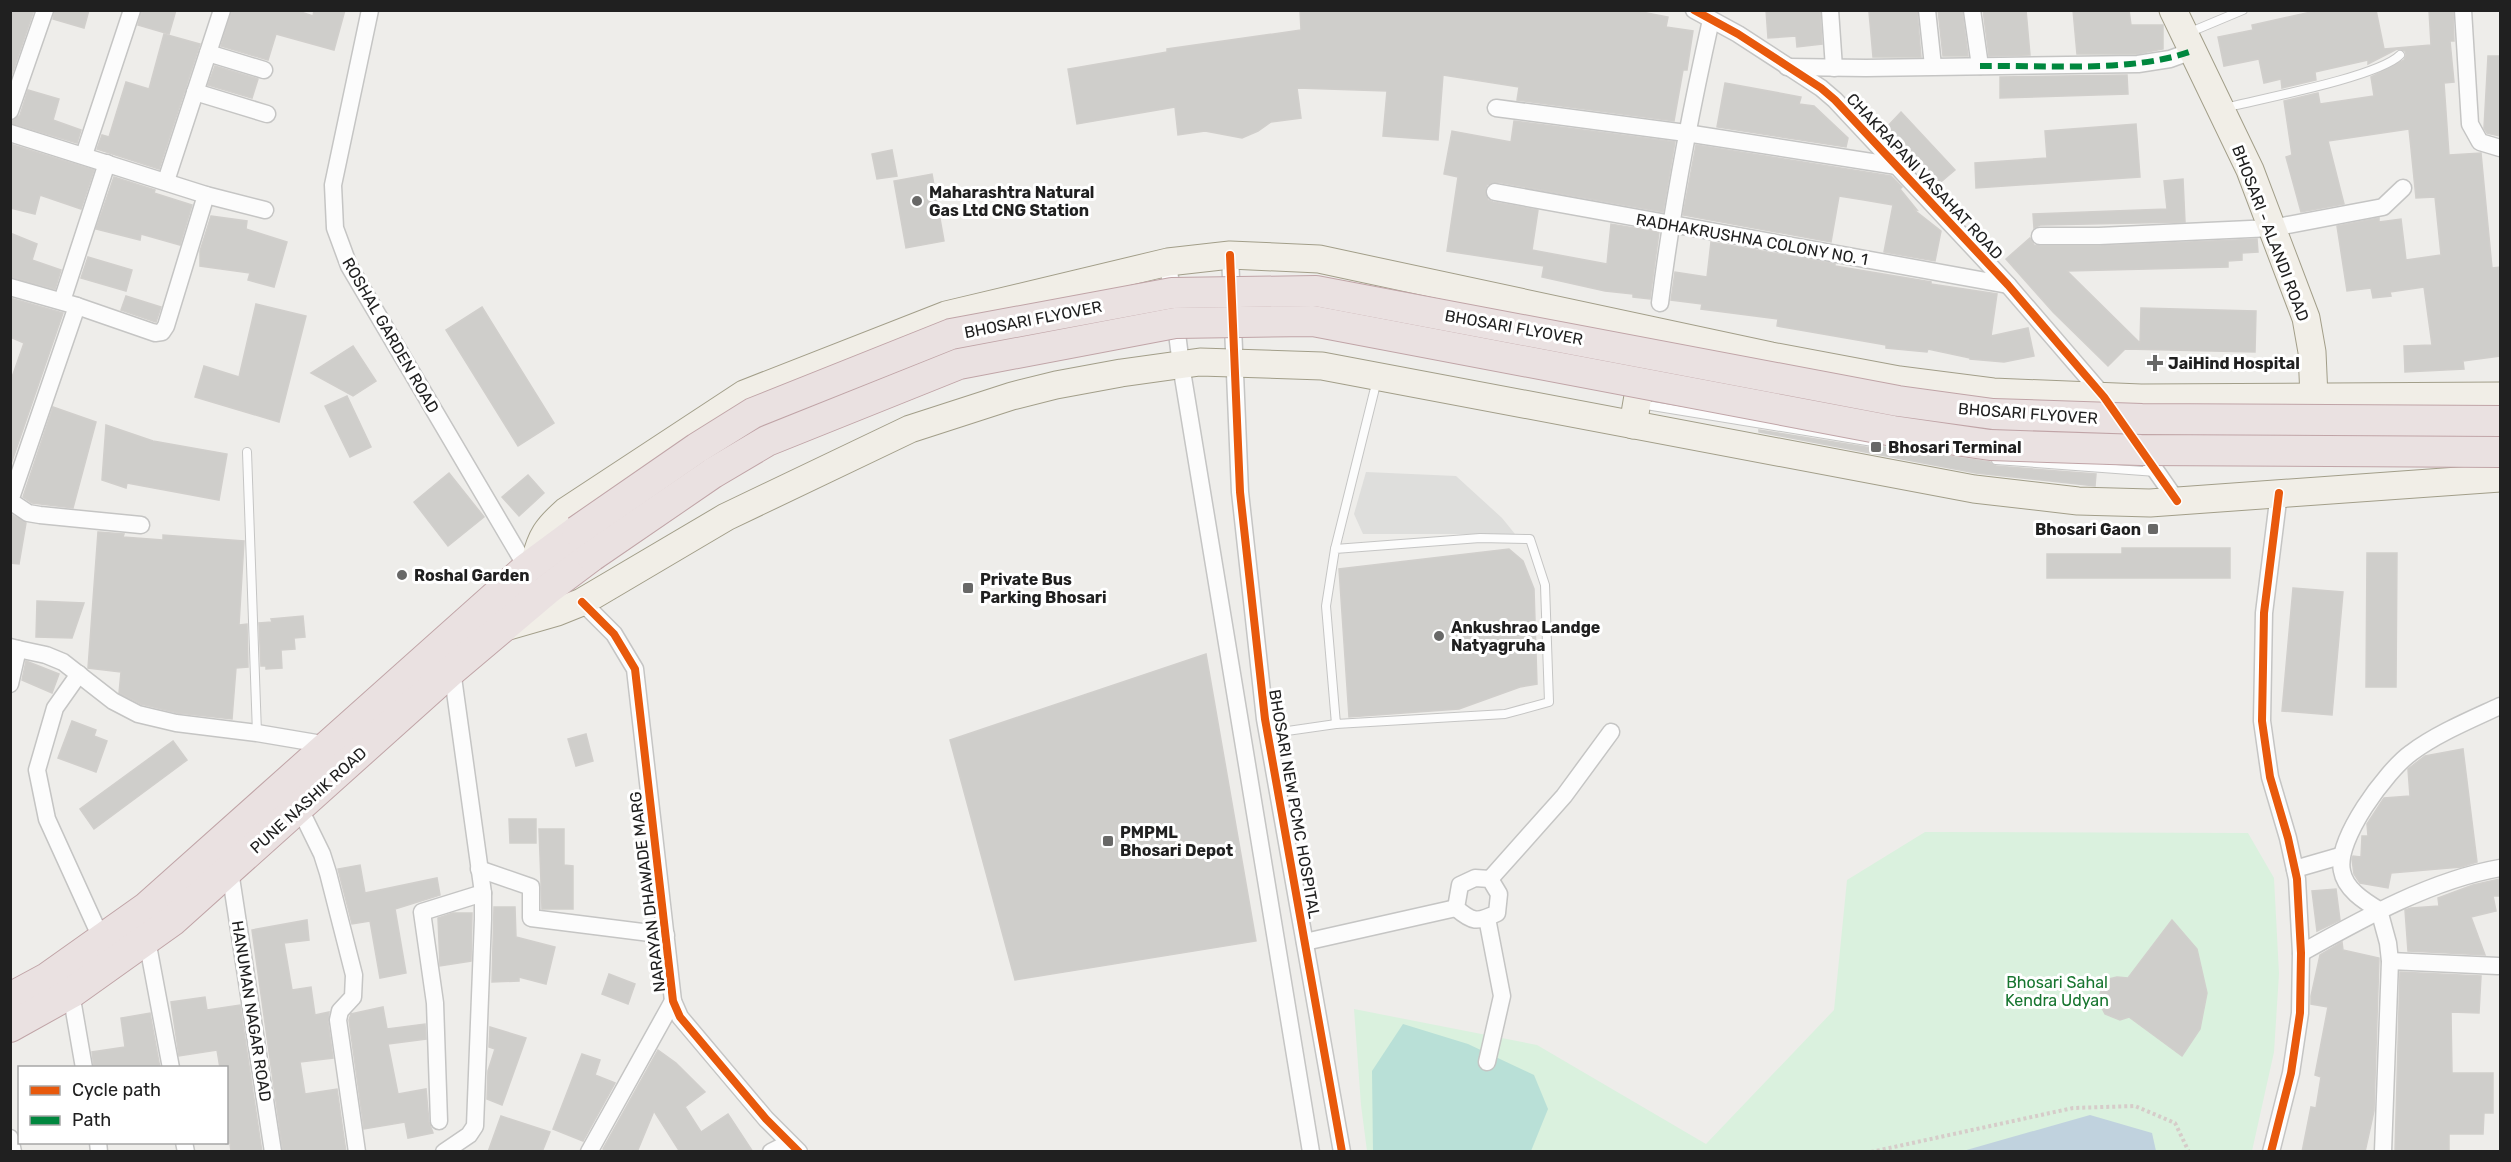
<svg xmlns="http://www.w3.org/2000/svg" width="2511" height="1162" font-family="Rubik,sans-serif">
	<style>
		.park { fill: #daf1de }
		.pitch { fill: #b9e0d7 }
		.parking { fill: #dededc }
		.water { fill: #c0d2de }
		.building { fill: #cfcecb; stroke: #d1cfcc; stroke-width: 1.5 }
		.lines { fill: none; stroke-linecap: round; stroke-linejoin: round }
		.lane-casing { stroke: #c5c5c4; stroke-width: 10 }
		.street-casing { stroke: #c5c5c4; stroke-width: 19 }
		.primary-casing { stroke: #a29e89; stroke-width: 29 }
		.highway-casing { stroke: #c0a4a7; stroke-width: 32 }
		.path { stroke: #d6ccc9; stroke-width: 4; stroke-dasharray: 3 3; stroke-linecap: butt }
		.lane { stroke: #fcfcfc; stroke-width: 8 }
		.street { stroke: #fcfcfc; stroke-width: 16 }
		.primary { stroke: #f1eee7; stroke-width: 27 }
		.highway { stroke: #eae1e1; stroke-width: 30 }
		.highway-bridge-casing { stroke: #c0a4a7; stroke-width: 32; stroke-linecap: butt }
		.highway-bridge { stroke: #eae1e1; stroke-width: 30 }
		.quiet { stroke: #00873e; stroke-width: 6; stroke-dasharray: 12 6; stroke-linecap: butt }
		.cycleway-casing { stroke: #fff; stroke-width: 11 }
		.cycleway { stroke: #e8590c; stroke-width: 8 }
		.poi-dot { fill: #686867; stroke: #fff; stroke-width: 2 }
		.labels { text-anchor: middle; stroke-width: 6; stroke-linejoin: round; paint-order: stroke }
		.street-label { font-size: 16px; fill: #202020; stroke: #fff }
		.poi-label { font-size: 16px; font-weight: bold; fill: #202020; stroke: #fff; text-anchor: start }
		.park-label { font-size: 16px; fill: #17752f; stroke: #fff }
	</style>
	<rect width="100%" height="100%" fill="#eeedea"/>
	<path class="park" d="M1925,832l323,1 26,45 5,96 -5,78 -22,99h-885l-6,-46 -7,-96 183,36 169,99 128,-134 13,-130z"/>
	<path class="pitch" d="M1403,1024l65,20 66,31 14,34 -17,42h-158l-1,-80z"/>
	<path class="parking" d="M1366,472l90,4 46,42 13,16h-152l-9,-20z"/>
	<path class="water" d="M2090,1115l62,18 4,18h-193z"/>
	<g class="building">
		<path d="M10,10h24l-22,64h-2z"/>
		<path d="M55,10h34l-5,18 -31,-9z"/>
		<path d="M142,10h34l-7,24 -31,-9z"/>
		<path d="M232,10h63l18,6 1,-6h31l-11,40 -58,-16 -8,26 -47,-14z"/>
		<path d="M1300,10h332l36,7 -2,10 27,4 -6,39h-4l-9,51 -157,-21 2,-13 -76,-12 -5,65 -55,-4 4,-45 -90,-3 4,30 -30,4 -13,9 -16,7 -37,-7 -27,4 -3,-28 -98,17 -9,-55 99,-17v-3l134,-19z"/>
		<path d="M1766,10h54l2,34 -25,3 -1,-11 -28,2z"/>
		<path d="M1886,10h31l4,47h-48l-4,-45z"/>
		<path d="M1938,10h24l6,46h-25z"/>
		<path d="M1983,10h43l4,45 -41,1z"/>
		<path d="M2073,10h56l2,15h32v24l-26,5h-60z"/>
		<path d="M2320,10h56l8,39 47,-4 -2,-35h24l1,31h-4l4,41 -10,1 5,72 32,-2 11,115 8,-1v89l-37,5 1,8 -59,3 -1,-26 28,-1 -8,-58 -34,5 1,4 -18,2 -2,-10 -24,3 -10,-65 42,-8v4l22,-3 5,41 35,-5 -6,-58 -19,1 -7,-69 -81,12 16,63 -43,8 -15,-55 6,-2 -8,-54 34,-8 2,11 54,-8 -3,-19 33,-17 2,-5 -1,-4 -8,-2 -29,15v-4l-53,12 1,8 -34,8 -1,-9 -17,4 -5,-24 -35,7 -6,-29 35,-7 -1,-5z"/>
		<path d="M164,34l36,10 -41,125 -62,-20 5,-14 7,2 17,-55 23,7z"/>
		<path d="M2488,56h12v80l-13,-3 -3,-5z"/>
		<path d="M215,66l43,13 -6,19 -44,-13z"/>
		<path d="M2127,75l1,19 -128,4v-21z"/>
		<path d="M1725,83l76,14 -2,7 15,2 34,32 -2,9 -129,-20z"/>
		<path d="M28,90l31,9 -6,21 28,10 -4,13 -67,-20 10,-8z"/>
		<path d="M1901,112l54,58 -19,16 -51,-57z"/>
		<path d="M1514,121l161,21 -12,70 -166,-30 -10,3 -2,6 3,9 5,2 45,8 -6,40 75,14 4,-40 48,8 -9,67 -17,-2v-3l-28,-3 -63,-14 2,-11 -97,-15 11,-74 -14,-3 8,-43 59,11z"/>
		<path d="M2136,124l4,53 -164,11 -1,-25 72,-5 -2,-27z"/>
		<path d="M10,144l84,26 -13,39 -41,-14 -5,19 -25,-6z"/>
		<path d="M1696,145l195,31 11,11 -2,2 17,21 -4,-1 28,22 -6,30 -51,-9 9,-47 -29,-5 -25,-4 -8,46 -148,-27z"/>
		<path d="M892,150l5,26 -20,3 -5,-25z"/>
		<path d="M932,174l12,67 -38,7 -12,-67z"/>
		<path d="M114,177l41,13 -1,3 38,12 -12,40 -39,-11 -1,6 -44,-11z"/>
		<path d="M2183,179l2,43 -145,3 -6,3 -1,-14 134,-5 -3,-28z"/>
		<path d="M211,216l36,5 -1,8 41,13 -13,45 -26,-7 2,-7 -50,-7v-15z"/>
		<path d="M10,233l27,11 -5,16 29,10 -6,19 -45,-12z"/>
		<path d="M2030,238l4,7 6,1h59l158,-7 1,13 -16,1v7l-14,1v6l-161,4 73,72 1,-35 115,3 -1,41 -130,-3 -17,17 -55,-54 -47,-53z"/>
		<path d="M1711,242l124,22v2l96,16v2l66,10 -6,42 37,-8 6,28 -30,6 -34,-3v-1l-42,-9 -1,3 -41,-4v-3l-109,-19 1,-7 -77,-10 1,-5 -31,-4 4,-28 32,5z"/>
		<path d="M88,257l44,13 -6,21 -45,-13z"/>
		<path d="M126,296l35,11 -5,15 -35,-12z"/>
		<path d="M10,298l53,15 -53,154v-84l14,-40 -14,-6z"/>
		<path d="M256,304l50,12 -27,106 -84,-25 9,-31 35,11z"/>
		<path d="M482,307l72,116 -36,23 -72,-116z"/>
		<path d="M353,346l23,35 -23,15 -42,-23z"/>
		<path d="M347,396l24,51 -21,10 -25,-51z"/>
		<path d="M53,407l43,15 -23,86 -41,-5 -9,-6z"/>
		<path d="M106,425l47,16 74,13 -8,46 -92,-17 -1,5 -24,-8z"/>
		<path d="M1759,430l119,19 6,-2 106,15 6,4 100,8 -1,12 -119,-13 -217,-41z"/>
		<path d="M449,473l35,44 -36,29 -34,-44z"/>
		<path d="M528,475l16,18 -25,23 -17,-19z"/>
		<path d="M10,514l16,9 -7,41 -9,-1z"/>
		<path d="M98,532l26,2 -1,3 40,3v-5l81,6 -5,84 8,-1 1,43 -12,1 -4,51 -54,-6 -37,-9 -22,-11 2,-21 -33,-4z"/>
		<path d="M2122,548h108v30h-183v-24h75z"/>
		<path d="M1509,549l14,12 11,28 3,95 -17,3 -61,22 -110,8 -10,-148z"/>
		<path d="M2367,553h30l-1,134h-30z"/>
		<path d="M2293,588l50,4 -11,123 -50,-4z"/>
		<path d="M37,601l47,2 -12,35 -36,-1z"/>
		<path d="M303,616l2,21 -11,1 1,11 -14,1 1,18 -16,1v-3h-5l-2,-43 13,-1 -1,-3z"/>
		<path d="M1206,654l50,287 -241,39 -65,-240z"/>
		<path d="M26,661l33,13 -7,19 -30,-13z"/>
		<path d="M72,721l24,9 -2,6 13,5 -11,31 -38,-14z"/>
		<path d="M586,734l7,27 -17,5 -8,-27z"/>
		<path d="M173,741l14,19 -93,69 -14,-20z"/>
		<path d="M2463,749l14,113 -16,5 -70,6 -3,15 -28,-5 -6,-9 -2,-15 1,-3 8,1 1,-21h6l-1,-12 17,-26 26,-2 -2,-27 17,-13z"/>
		<path d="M509,819h27v24h-26z"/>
		<path d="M539,829h25v36l9,1v43h-31z"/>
		<path d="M360,865l5,28 72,-15 3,17 -45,14 11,64 -26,5 -10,-57 -18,3 -14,-55z"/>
		<path d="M2500,879v17h-7l3,15 -25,6 14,38 -77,-4 -3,-41 6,-2 28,-2 -1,-8 35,-13z"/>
		<path d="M2336,889l4,31 -23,11 -5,-40z"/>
		<path d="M494,907h21l1,30 39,10 -9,37 -27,-7v4l-27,1z"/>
		<path d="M453,913h19l-1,48 -31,5 -2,-48z"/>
		<path d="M307,920l2,20 -25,3 8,47 19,-3 4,28 14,-3 -1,10 5,36 -33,4 5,32 32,-5 9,63h-63l-31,-222z"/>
		<path d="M2172,920l25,29 10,44 -7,36 -18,27 -53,-39 -9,3 -15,-6 -7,-14 5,-16 6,-5 8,-2 11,1z"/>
		<path d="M2342,942l1,8 36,8 -5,153 -9,41h-63l9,-45 5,1 5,-31 -6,-2 13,-68 -17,-3v-8l9,-41z"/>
		<path d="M2400,972l81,4 -2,37 -28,-1 1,61h41v40h-9l-1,21h-34v18h-54z"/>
		<path d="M609,974l26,10 -7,20 -26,-10z"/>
		<path d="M205,997l2,13 33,-5 22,147h-31l-1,-9 -4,1v-76h-6l-3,-18 -38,6 -8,-54z"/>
		<path d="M383,1007l4,22 38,-5 1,15 -38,5 10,50 28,-5 3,33 4,11 -25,5 -3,-16 -41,7 -15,-109 2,-6z"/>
		<path d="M150,1013l10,55h-66l-2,-16 33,-5 -4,-29z"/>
		<path d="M490,1027l36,11 -24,67 -15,-6 1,-28 7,-22 -6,-2z"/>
		<path d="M658,1050l18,13 29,29 -20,15 16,25 27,-18 25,38h-73l-26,-41 -17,41h-28l-6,-3z"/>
		<path d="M582,1054l18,6 -5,15 20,8 -32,58 -30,-12z"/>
		<path d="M501,1116l49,16 -8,20h-54z"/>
	</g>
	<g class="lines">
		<g class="lane-casing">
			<g id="lane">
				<path d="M2188,33l55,-23"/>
				<path d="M2224,108c36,-9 154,-31 176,-53"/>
				<path d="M1640,404l239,39"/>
				<path d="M247,452l10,281"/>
				<path d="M1996,460l160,12"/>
				<path d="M1480,538l50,1 15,46 4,117 -44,12 -169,10 -10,-118 9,-57z"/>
				<path d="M1335,549l42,-169"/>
				<path d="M1267,734l69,-10"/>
			</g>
		</g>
		<g class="street-casing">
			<g id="street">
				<path d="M370,10l-37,175 2,43 14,38 178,302"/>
				<path d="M1694,10l44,24 83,54 14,12 173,185 99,115"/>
				<path d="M1830,10l4,58"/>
				<path d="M1927,10l6,56"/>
				<path d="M1972,10l8,56"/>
				<path d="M2463,10l7,114 10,18 20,6"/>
				<path d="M208,53l56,17"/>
				<path d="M1787,67l79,1 272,-4 32,-5 22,-8"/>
				<path d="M195,92l72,22"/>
				<path d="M1496,108l190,25 211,33"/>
				<path d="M10,111l35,-101"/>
				<path d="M10,133l196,62 59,15"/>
				<path d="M84,155l48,-145"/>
				<path d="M166,181l56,-171"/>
				<path d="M1495,192l513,93"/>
				<path d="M2040,236h59l173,-8 111,-21 20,-19"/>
				<path d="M1230,255l10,237 25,227 77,433"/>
				<path d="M1168,262l13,103 130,787"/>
				<path d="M10,287l67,19 78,27 7,-1 4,-6 40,-131"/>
				<path d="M62,301l45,-138"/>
				<path d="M1660,303c12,-96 30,-189 51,-283"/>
				<path d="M77,306l-67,195 18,12 12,2 101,10"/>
				<path d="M2140,448l37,53"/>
				<path d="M582,602l32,32 21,35 38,332 7,16 86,102 33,33"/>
				<path d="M10,647l8,2 -8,35"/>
				<path d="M18,649l28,6 17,7 50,39 25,13 38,9 81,10 71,12"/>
				<path d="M79,674l-24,34 -18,62 10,49 55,121"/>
				<path d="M299,807l23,47 6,19 26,102 -1,22 -13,14 -2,9 19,132"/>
				<path d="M479,869l52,18v31l135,17"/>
				<path d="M2295,869l45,-13"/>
				<path d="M230,871l43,281"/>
				<path d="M1475,878l15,1 9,15 -2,19c-20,10 -25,9 -41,-5l4,-23z"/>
				<path d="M1490,879l74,-83 47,-64"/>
				<path d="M147,940l24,128"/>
				<path d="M1305,942l151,-34"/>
				<path d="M2301,953c61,-34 130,-73 199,-85"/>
				<path d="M2390,961l108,5"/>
				<path d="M71,993l13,75"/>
				<path d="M1487,1062l15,-66 -15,-78"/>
				<path d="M439,1121l-4,-118 -13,-91 61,-19"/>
				<path d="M10,1138l3,14"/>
				<path d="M98,1142l1,10"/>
				<path d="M184,1142l2,10"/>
				<path d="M444,1152l25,-17 6,-9 8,-207v-26l-31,-223"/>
				<path d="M589,1152l84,-151"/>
				<path d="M771,1152l18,-9"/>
				<path d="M2271,1152l20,-79 9,-60 1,-60 -4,-74 -9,-41 -18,-61 -8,-56 2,-108 15,-120"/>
				<path d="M2383,1152l7,-191 -2,-18 -9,-33c-15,-9 -34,-21 -37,-39 -7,-31 44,-100 69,-118 25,-19 61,-34 89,-47"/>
			</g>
		</g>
		<g class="primary-casing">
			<g id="primary">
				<path d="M2173,10l77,160 56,148 6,34 2,45"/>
				<path d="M1633,425l11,-64"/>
				<path d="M535,561c6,-25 12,-33 31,-50l178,-117 202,-79 222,-53 62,-7 89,4 452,97 128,24 94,12 148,6 359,-2"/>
				<path d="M502,628l55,-16 25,-10 144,-85 184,-88 102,-33 44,-11 65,-12 79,-11 122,4 652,123 104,12 72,2 350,-25"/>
			</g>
		</g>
		<g class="highway-casing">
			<g id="highway">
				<path d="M10,998l37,-20 100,-71 380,-339 50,-37"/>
				<path d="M10,1027l61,-34 101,-72 280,-251 96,-81 44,-33"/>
			</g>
		</g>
		<path class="path" d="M1871,1152l202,-44 62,-2 40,17 14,29"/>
		<use href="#lane" class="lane"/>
		<use href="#street" class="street"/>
		<use href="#primary" class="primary"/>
		<use href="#highway" class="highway"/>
		<g class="highway-bridge-casing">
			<g id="highway-bridge">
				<path d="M577,531l120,-83 56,-35 198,-79 221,-41 144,-2 582,110 95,13 149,5 358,2"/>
				<path d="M592,556l121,-83 54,-32 192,-77 216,-41 138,-2 580,110 97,14 151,5 359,2"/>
			</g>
		</g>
		<use href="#highway-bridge" class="highway-bridge"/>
		<path class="quiet" d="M1980,66c65,-1 153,7 212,-15"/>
		<g class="cycleway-casing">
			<g id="cycleway">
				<path d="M1694,10l44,24 83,54 14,12 173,185 96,112 73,104"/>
				<path d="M1230,255l10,237 25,227 77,433"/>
				<path d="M582,602l32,32 21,35 38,332 7,16 86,102 33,33"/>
				<path d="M2271,1152l20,-79 9,-60 1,-60 -4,-74 -9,-41 -18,-61 -8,-56 2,-108 15,-120"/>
			</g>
		</g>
		<use href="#cycleway" class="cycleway"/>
	</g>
	<g class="poi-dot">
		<circle cx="917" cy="201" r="6"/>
		<path d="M2152 354h6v6h6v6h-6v6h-6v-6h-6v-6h6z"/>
		<rect x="1870" y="441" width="12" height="12" rx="3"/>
		<rect x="2147" y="523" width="12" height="12" rx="3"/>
		<circle cx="402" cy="575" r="6"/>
		<rect x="962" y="582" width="12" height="12" rx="3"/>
		<circle cx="1439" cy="636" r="6"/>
		<rect x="1102" y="835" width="12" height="12" rx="3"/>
	</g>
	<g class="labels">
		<g class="street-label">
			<text transform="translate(1925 176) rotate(47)" y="6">CHAKRAPANI VASAHAT ROAD</text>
			<text transform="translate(2271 233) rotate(69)" y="6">BHOSARI - ALANDI ROAD</text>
			<text transform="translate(1752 239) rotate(10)" y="6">RADHAKRUSHNA COLONY NO. 1</text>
			<text transform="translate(1033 319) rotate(-11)" y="6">BHOSARI FLYOVER</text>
			<text transform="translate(1514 327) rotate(10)" y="6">BHOSARI FLYOVER</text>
			<text transform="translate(391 335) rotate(60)" y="6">ROSHAL GARDEN ROAD</text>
			<text transform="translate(2028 413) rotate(4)" y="6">BHOSARI FLYOVER</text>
			<text transform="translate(308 800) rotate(-42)" y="6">PUNE NASHIK ROAD</text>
			<text transform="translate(1295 804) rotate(80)" y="6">BHOSARI NEW PCMC HOSPITAL</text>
			<text transform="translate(647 892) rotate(-97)" y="6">NARAYAN DHAWADE MARG</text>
			<text transform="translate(252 1011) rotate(81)" y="6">HANUMAN NAGAR ROAD</text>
		</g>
		<g class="poi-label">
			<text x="929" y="198">Maharashtra Natural<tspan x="929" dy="18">Gas Ltd CNG Station</tspan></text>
			<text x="2168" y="369">JaiHind Hospital</text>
			<text x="1888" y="453">Bhosari Terminal</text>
			<text x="2141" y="535" text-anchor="end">Bhosari Gaon</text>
			<text x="414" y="581">Roshal Garden</text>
			<text x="980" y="585">Private Bus<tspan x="980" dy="18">Parking Bhosari</tspan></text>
			<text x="1451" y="633">Ankushrao Landge<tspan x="1451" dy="18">Natyagruha</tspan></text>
			<text x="1120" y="838">PMPML<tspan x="1120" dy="18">Bhosari Depot</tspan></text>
		</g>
		<g class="park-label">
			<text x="2057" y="988">Bhosari Sahal<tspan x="2057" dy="18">Kendra Udyan</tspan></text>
		</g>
	</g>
	<rect width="2511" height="1162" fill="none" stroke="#202020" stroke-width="24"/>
	<rect x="18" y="1066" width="210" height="78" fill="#ffffff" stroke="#a6a6a6" stroke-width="1.5"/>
	<rect x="30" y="1086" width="30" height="9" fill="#e8590c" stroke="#a6a6a6" stroke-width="1.5"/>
	<text x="72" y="1096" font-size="18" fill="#202020">Cycle path</text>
	<rect x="30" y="1116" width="30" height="9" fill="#00873e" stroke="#a6a6a6" stroke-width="1.5"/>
	<text x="72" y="1126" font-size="18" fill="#202020">Path</text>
</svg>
